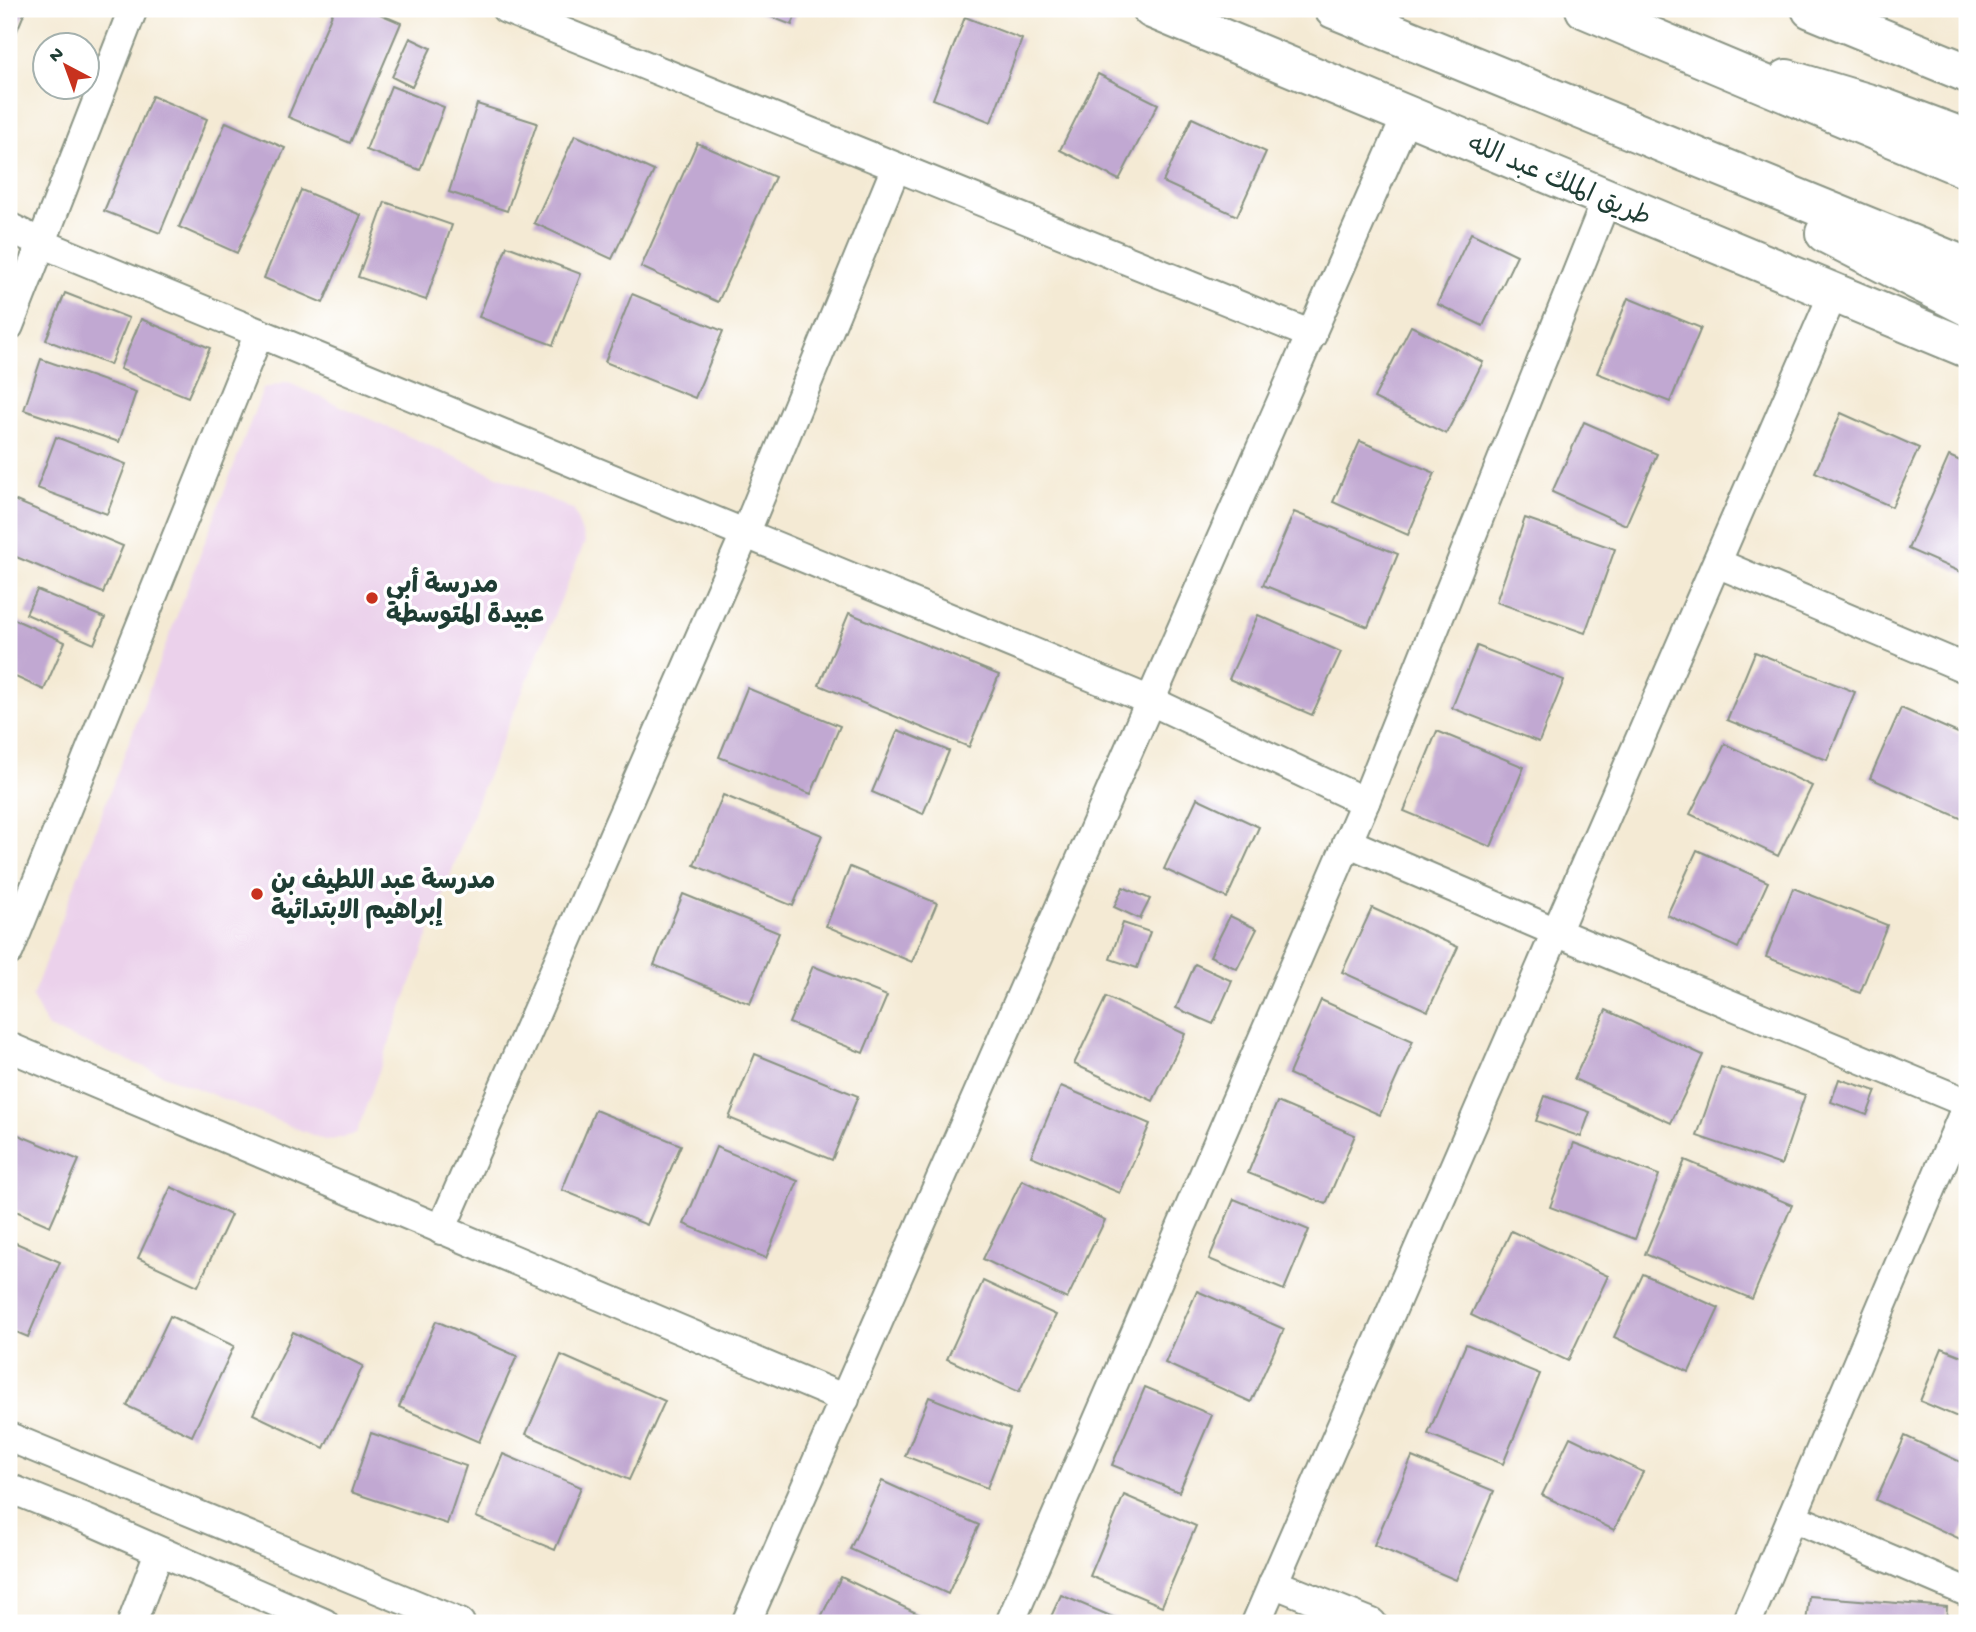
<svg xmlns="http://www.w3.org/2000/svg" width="1976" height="1632" font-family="'Gochi Hand','Playpen Sans Arabic',sans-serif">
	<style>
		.built { fill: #ebd1eb }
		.building { fill: #c1a8d2 }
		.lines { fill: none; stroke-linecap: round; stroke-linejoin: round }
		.minor-casing { stroke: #8a9484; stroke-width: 32 }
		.primary-casing { stroke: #8a9484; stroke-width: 42 }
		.motorway-casing { stroke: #8a9484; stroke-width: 42 }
		.minor { stroke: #fff; stroke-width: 28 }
		.primary { stroke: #fff; stroke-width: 38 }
		.motorway { stroke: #fff; stroke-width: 38 }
		.poi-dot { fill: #c8321e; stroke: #fff; stroke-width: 2.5 }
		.labels { text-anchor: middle; stroke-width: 7; stroke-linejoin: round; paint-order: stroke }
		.street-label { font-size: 26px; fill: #1f3d34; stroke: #fff }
		.poi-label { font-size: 26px; font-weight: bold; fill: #1f3d34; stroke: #fff; text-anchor: start }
	</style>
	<rect width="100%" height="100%" fill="#fff"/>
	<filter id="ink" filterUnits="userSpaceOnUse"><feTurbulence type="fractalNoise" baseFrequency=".0143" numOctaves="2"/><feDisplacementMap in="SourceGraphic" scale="14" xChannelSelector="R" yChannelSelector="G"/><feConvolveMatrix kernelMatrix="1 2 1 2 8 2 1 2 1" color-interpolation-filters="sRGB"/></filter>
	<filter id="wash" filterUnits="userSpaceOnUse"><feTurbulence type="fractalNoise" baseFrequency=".00686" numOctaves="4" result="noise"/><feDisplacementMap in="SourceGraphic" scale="28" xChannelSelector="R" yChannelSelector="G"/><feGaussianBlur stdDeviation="1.57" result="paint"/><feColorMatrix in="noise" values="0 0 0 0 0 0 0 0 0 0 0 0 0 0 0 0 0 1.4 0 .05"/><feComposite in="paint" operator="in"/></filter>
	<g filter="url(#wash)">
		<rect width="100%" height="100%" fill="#f4ead4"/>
		<path class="built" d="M287,382l287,128 11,32 -104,249 -125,343 -29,7 -279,-113 -16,-31 231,-608z"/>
		<g id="blocks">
			<g class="building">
				<path d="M9,9h17l-14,34 -3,-1z"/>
				<path d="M334,9h34l33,14 -51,120 -62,-26z"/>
				<path d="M750,9h48l-6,16z"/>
				<path d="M965,17l57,22 -31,83 -58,-23z"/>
				<path d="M410,38l21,10 -19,39 -20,-10z"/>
				<path d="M1098,74l60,30 -39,76 -59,-30z"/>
				<path d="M391,86l53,21 -24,63 -54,-20z"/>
				<path d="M152,96l55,23 -47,114 -56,-22z"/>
				<path d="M477,104l60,19 -30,88 -58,-19z"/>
				<path d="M1192,118l74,34 -29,64 -74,-34z"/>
				<path d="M226,122l59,26 -48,105 -58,-26z"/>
				<path d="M575,135l79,36 -42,88 -78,-36z"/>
				<path d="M697,143l78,34 -57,125 -77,-35z"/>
				<path d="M301,190l60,25 -38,88 -59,-25z"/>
				<path d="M385,202l67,23 -26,75 -68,-23z"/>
				<path d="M1471,233l46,22 -34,71 -46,-22z"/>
				<path d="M507,246l74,28 -28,71 -74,-28z"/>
				<path d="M65,293l64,25 -19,47 -64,-25z"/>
				<path d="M632,294l91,37 -28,67 -90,-36z"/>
				<path d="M1628,298l73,30 -31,74 -73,-29z"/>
				<path d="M141,319l69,29 -22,49 -68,-28z"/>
				<path d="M1411,326l72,36 -37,72 -72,-36z"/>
				<path d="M41,359l95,33 -17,50 -95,-32z"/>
				<path d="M1841,413l78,35 -27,59 -77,-35z"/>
				<path d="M1584,422l73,32 -31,71 -74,-33z"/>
				<path d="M56,437l70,27 -19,50 -70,-26z"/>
				<path d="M1360,441l75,32 -27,62 -75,-33z"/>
				<path d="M1949,456l18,8v111l-59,-26z"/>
				<path d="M9,498l114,48 -20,47 -94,-39z"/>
				<path d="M1294,512l104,42 -30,73 -105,-42z"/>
				<path d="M1525,518l90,31 -30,84 -89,-31z"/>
				<path d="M37,590l68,28 -11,26 -68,-30z"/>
				<path d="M849,613l150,62 -30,72 -150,-62z"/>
				<path d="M1258,615l83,37 -29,63 -83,-36z"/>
				<path d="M9,617l56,25 -21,48 -35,-16z"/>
				<path d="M1477,646l87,34 -25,62 -87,-34z"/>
				<path d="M1755,652l100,40 -28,68 -100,-40z"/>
				<path d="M747,688l93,38 -29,68 -92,-37z"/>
				<path d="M1901,708l66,29v84l-97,-43z"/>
				<path d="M898,730l51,21 -26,63 -51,-22z"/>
				<path d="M1437,731l87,36 -33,80 -87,-36z"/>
				<path d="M1725,744l87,42 -34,70 -88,-42z"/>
				<path d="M723,795l99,40 -29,71 -99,-41z"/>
				<path d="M1197,798l62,29 -32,71 -63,-29z"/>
				<path d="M1697,850l71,32 -30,66 -71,-33z"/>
				<path d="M850,867l87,36 -25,59 -86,-36z"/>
				<path d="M1123,887l27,12 -10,20 -26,-12z"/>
				<path d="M1793,888l94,37 -27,68 -94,-36z"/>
				<path d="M683,894l96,39 -29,71 -96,-39z"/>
				<path d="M1372,908l86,39 -30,64 -86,-39z"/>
				<path d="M1230,916l27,13 -20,40 -27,-13z"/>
				<path d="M1123,923l27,9 -13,36 -27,-9z"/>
				<path d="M1195,964l37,17 -19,43 -37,-16z"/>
				<path d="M813,966l74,30 -24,57 -74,-30z"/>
				<path d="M1106,997l79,37 -32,67 -79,-37z"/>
				<path d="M1321,1000l92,41 -33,74 -91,-41z"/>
				<path d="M1606,1010l97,45 -32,68 -97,-44z"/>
				<path d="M755,1054l103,42 -26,64 -103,-42z"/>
				<path d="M1721,1067l84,28 -24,70 -84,-29z"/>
				<path d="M1839,1079l37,12 -9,24 -36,-13z"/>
				<path d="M1061,1086l89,38 -30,69 -89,-37z"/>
				<path d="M1545,1096l45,16 -9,25 -45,-16z"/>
				<path d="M1277,1102l78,33 -29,69 -78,-31z"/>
				<path d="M595,1110l86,35 -34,80 -85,-35z"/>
				<path d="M9,1131l70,29 -29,66 -41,-18z"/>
				<path d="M1574,1143l85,32 -24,64 -85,-32z"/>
				<path d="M716,1147l82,34 -32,77 -82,-34z"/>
				<path d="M1685,1160l107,45 -40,94 -107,-45z"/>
				<path d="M1022,1180l83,40 -38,79 -84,-40z"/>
				<path d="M171,1187l60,28 -33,71 -60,-28z"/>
				<path d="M1234,1199l75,31 -25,60 -75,-31z"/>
				<path d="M1511,1231l97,45 -40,85 -97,-46z"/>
				<path d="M9,1240l51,22 -32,75 -19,-8z"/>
				<path d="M1643,1274l76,34 -30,64 -75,-35z"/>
				<path d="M983,1281l73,34 -37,77 -72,-33z"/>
				<path d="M1197,1291l87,38 -33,73 -86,-39z"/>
				<path d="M170,1316l64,30 -42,90 -65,-30z"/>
				<path d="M436,1321l81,35 -38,86 -80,-35z"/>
				<path d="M293,1332l70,34 -39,82 -71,-34z"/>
				<path d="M1466,1344l74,30 -37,90 -75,-30z"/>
				<path d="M1942,1348l25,10v63l-47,-20z"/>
				<path d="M561,1355l104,46 -36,79 -103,-46z"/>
				<path d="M1145,1387l67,28 -33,77 -67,-27z"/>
				<path d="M929,1397l81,32 -23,59 -82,-32z"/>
				<path d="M371,1433l95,33 -19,58 -96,-32z"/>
				<path d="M1905,1436l62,29v58l-7,16 -84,-39z"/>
				<path d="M1570,1437l73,35 -29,58 -72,-35z"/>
				<path d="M503,1454l78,33 -26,63 -79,-33z"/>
				<path d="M1412,1457l82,34 -38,89 -82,-35z"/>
				<path d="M882,1481l97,44 -31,69 -98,-45z"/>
				<path d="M1124,1495l72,31 -34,80 -72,-30z"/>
				<path d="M841,1577l92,44 -1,2h-114z"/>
				<path d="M1061,1595l66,28h-79z"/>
				<path d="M1809,1596l138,11 -1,16h-140z"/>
			</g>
		</g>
	</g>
	<g filter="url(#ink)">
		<use href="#blocks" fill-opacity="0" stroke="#8a9484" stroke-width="2"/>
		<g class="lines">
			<g class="minor-casing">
				<g id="minor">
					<path d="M506,9l806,326"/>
					<path d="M9,227l32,16 1110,458 214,101"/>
					<path d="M9,326l124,-317"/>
					<path d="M1717,563l250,106"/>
					<path d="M1347,842l209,90 411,171"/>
					<path d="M9,951l250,-618"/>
					<path d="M9,1047l836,352"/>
					<path d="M441,1230l304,-696 151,-367"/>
					<path d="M9,1437l451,186"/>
					<path d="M9,1488l82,33 233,102"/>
					<path d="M1792,1517l175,75"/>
					<path d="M1273,1583l99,40"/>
					<path d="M132,1623l27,-71"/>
					<path d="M746,1623l661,-1508"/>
					<path d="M1010,1623l355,-821 242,-604"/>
					<path d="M1256,1623l578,-1331"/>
					<path d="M1747,1623l220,-518"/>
				</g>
			</g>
			<g class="primary-casing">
				<g id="primary">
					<path d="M1152,9l815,339"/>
					<path d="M1811,9l156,64"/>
					<path d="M1787,79l97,29 83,31"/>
				</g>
			</g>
			<g class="motorway-casing">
				<g id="motorway">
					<path d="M1334,9l633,258"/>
					<path d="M1585,9l382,160"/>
					<path d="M1825,233l142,73"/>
				</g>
			</g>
			<use href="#minor" class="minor"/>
			<use href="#primary" class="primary"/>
			<use href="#motorway" class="motorway"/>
		</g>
	</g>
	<g class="poi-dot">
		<circle cx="372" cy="598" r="7"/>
		<circle cx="257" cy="894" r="7"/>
	</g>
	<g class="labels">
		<g class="street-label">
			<text transform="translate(1560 179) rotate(23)" y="9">طريق الملك عبد الله</text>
		</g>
		<g class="poi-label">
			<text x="386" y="592">مدرسة أبي<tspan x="386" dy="30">عبيدة المتوسطة</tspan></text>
			<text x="271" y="888">مدرسة عبد اللطيف بن<tspan x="271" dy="30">إبراهيم الابتدائية</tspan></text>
		</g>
	</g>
	<rect width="1976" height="1632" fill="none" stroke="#fff" stroke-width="35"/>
	<g transform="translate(66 66) rotate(319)"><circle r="33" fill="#ffffff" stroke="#a5b1ae" stroke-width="2"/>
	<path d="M0-5L12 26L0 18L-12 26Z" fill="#c8321e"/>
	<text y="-10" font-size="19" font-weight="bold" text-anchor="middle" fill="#1f3d34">N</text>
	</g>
</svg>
